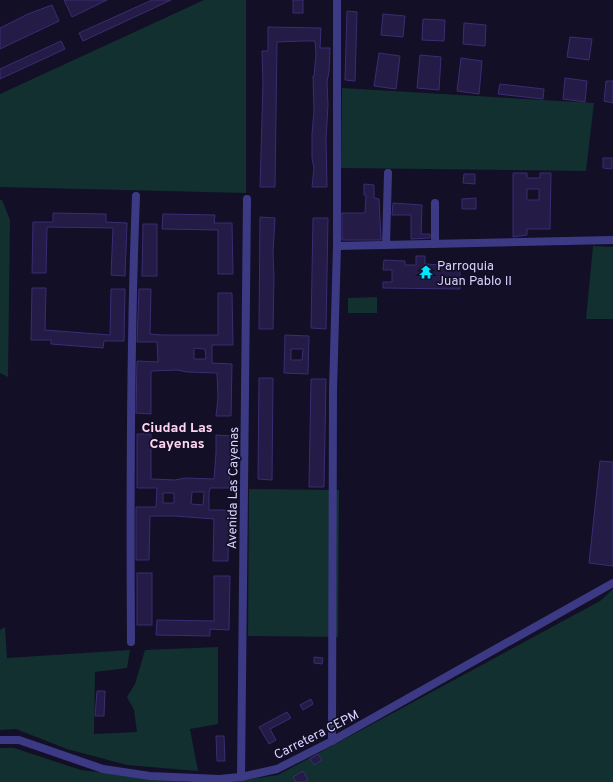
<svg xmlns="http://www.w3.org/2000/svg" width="613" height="782" font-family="Overpass,sans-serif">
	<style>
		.green { fill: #12302f }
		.building { fill: #241b47; stroke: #3b2d73; fill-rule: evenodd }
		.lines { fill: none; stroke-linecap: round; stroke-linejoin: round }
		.street { stroke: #3d3a85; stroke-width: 8 }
		.labels { text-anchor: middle; stroke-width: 3.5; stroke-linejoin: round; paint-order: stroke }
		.poi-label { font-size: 13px; fill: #d9d4ff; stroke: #130f26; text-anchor: start }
		.street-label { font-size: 13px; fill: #d9d4ff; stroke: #130f26 }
		.neighbourhood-label { font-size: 14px; font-weight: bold; fill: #ffd6f0; stroke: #130f26 }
	</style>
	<rect width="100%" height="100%" fill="#130f26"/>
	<g class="green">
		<path d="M204,0h42v193l-246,-6v-93z"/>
		<path d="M342,88l252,15 -8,68 -245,-3z"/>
		<path d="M0,200h2l8,20 -2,157 -8,-4z"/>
		<path d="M593,246l20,1v72h-27z"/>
		<path d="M377,297v16h-29v-15z"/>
		<path d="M249,489l90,1 -1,147 -90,-1z"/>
		<path d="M613,589v193h-383l48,-7 322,-174z"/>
		<path d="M5,627l2,31 123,-8 -3,18 -32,4 -1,62 43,-2 -3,-22 -7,-13 8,-13 10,-34 73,-3v77l-28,5 8,42 -71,-6 -60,-16 -51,-20 -16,1v-100z"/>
		<path d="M0,748h14l67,22 106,12h-187z"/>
	</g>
	<g class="building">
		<path d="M64,0h43l-35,17z"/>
		<path d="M152,0h19l-88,41 -4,-8z"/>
		<rect x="293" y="0" width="10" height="13"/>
		<path d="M52,5l7,16 -59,28v-21l28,-14z"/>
		<path d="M347,11l10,1 -2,69 -10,-1z"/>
		<path d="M383,14l22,2 -2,21 -22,-2z"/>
		<path d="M423,19l22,1 -1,21 -22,-1z"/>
		<path d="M464,23l22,2 -1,21 -22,-2z"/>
		<path d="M268,27l53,1 -1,20h10l-1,24 -2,10 1,23 -2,35 1,47h-15l2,-19 -2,-10v-24l2,-23 -1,-35h1l2,-22 -1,-13h-12l-26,1 -2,145h-15l3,-103 -1,-33h6z"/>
		<path d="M570,37l22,2 -3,21 -22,-3z"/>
		<path d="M61,41l4,8 -65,30v-10z"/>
		<path d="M379,53l21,3 -4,33 -22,-3z"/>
		<path d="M420,55l21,2 -2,33 -22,-2z"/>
		<path d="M461,58l21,3 -3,33 -22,-3z"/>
		<path d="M565,78l22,3 -2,21 -22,-3z"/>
		<path d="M606,81h7v22l-9,-2z"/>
		<path d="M500,84l44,5 -1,10 -45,-5z"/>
		<path d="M603,158h9v11l-9,-1z"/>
		<path d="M513,173h14v5h13v-5h11l-1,56h-23v6l-14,2zM527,189h12v11h-12z"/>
		<path d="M464,174h11v10l-12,-1z"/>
		<path d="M364,184l10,1v13l5,1 2,41h-39v-27h23l1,-18h-2z"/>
		<path d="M476,198v11h-14v-10z"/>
		<path d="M393,203l29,2 -1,29h9v4l-19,1v-24h-19z"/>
		<path d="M53,213l53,1v8l21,1 -2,53 -14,-1 2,-47 -66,-1 -1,46h-14l1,-51h20z"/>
		<path d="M163,214l52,1 -1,8h18l1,51h-15v-44l-56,-1z"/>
		<path d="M260,217l15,1 -2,35 1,24 -1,52h-14z"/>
		<path d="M313,218h15l-2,111 -15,-1z"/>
		<path d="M143,224h14v52h-15z"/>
		<path d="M416,256h9v8l35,2v23l-77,-1v-6h9v-12h-9l1,-10 21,1v4h11z"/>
		<path d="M32,288h14l-1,42 65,5 1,-46h14l-1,52h-20l-1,7 -52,-4v-4h-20z"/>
		<path d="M139,289h12l-1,45 12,1h56v-42h14l1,52h-21v18l20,1 -1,52h-15l2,-18 -1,-25 -30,-1 -10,-2 -26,1v43l-15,-1 1,-52 21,1 -1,-20h-20zM194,348l11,1 1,10h-12z"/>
		<path d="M285,335l24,1 -1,38 -24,-1zM291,349h12l-1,11h-11z"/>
		<path d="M259,378h14l-1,102 -14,-1z"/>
		<path d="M311,379h15l-2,108h-15z"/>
		<path d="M137,434h14v45l24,1 10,-2 29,1 2,-26v-18l15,1 -2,52h-19l-1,5v17h20l-1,51h-15l1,-42 -39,-3h-25l-1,44h-13v-53h20l1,-19h-20zM192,492h12l-1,13 -12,-1zM163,493h11v10h-11z"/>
		<path d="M600,461l13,1v104l-24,-3z"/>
		<rect x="137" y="573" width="15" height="52"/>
		<path d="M214,576h16l-1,54 -19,-1v7l-54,-1 1,-15 57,1z"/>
		<path d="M314,657l9,1 -1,6 -8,-1z"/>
		<path d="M97,691h8l-1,25h-9z"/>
		<path d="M311,699l2,5 -10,6 -3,-5z"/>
		<path d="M287,712l4,6 -21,11 6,11 -7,4 -10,-17z"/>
		<path d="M216,736h8l1,25h-8z"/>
		<path d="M318,754l4,6 -8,5 -4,-6z"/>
		<path d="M303,771l5,9 -4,2h-8l-3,-5z"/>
	</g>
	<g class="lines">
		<g class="street">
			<path d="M435,244v-41"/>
			<path d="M386,245l2,-72"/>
			<path d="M337,246l276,-6"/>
			<path d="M131,642c-1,-149 -1,-297 5,-446"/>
			<path d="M0,740h19l84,29 47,7 69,3 22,-2 36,-8 55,-28 281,-158"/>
			<path d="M332,741l1,-351 4,-144v-246"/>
			<path d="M241,777l6,-578"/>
		</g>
	</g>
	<defs>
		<g id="temple-bare" transform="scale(1.08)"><path d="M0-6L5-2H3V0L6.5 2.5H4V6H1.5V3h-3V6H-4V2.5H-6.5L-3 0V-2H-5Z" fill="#00e5ff" stroke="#130f26" stroke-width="2.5" paint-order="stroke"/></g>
	</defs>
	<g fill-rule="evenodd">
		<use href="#temple-bare" x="426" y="272"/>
	</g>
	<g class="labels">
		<g class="poi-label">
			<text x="437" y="270">Parroquia<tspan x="437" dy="15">Juan Pablo II</tspan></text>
		</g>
		<g class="street-label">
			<text transform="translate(232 488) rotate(-89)" y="5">Avenida Las Cayenas</text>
			<text transform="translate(316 734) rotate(-27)" y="5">Carretera CEPM</text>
		</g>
		<g class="neighbourhood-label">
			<text x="177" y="432">Ciudad Las<tspan x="177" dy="16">Cayenas</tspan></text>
		</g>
	</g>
</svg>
